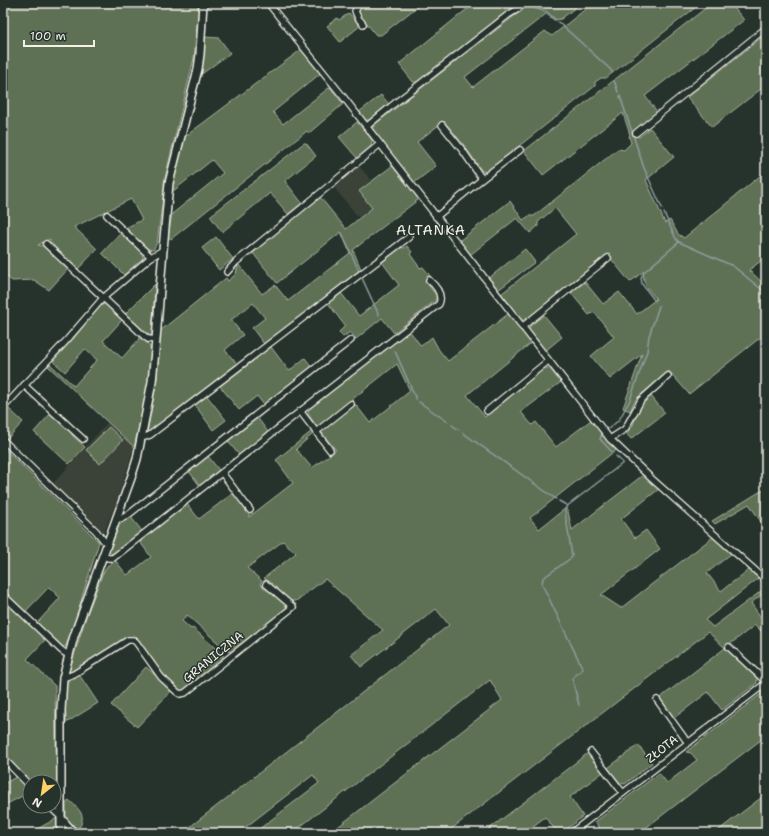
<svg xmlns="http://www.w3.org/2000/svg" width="769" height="836" font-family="'Shantell Sans',sans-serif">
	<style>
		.built { fill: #3a4238 }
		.green { fill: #5e7154; stroke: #a9b19e }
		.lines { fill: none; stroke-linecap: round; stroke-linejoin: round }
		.stream { stroke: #8d9e9f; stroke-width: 1.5 }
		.minor-casing { stroke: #f4f1e8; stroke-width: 8 }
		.tertiary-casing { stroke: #f4f1e8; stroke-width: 10 }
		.minor { stroke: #26332d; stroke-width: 5.5 }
		.tertiary { stroke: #26332d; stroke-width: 7 }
		.labels { text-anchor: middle; stroke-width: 3; stroke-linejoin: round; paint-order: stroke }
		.street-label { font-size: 12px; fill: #f4f1e8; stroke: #26332d }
		.quarter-label { font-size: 14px; letter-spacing: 1px; fill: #f4f1e8; stroke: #26332d }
	</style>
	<rect width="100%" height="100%" fill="#26332d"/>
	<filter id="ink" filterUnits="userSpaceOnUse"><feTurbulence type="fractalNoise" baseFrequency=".025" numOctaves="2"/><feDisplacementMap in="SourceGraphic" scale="8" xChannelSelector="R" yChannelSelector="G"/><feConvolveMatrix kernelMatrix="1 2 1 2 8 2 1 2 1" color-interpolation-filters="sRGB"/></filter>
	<g filter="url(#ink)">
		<g class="built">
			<path d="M359,166l13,15 -12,10 12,17 -13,10 -26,-32z"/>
			<path d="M108,422l26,25 -15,48 -16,40 -52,-49z"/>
		</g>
		<g class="green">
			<path d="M3,3h196l-5,55 -30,124v7l-7,54 -4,7 -5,-1 -23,-21 17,-8 -11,-21 -57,28 23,22 -19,20 -28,-26v-4l-12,6 5,1 25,23 -19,21 -15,-10 -22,1 -9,-7z"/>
			<path d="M367,3h66l-6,5 -5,-5 -41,32h-5l-17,-21v-5z"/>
			<path d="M472,3h47l-101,79h-5l-14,-18 73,-59z"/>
			<path d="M531,3h50l-20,16 -7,1 -8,-6 -81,63 8,10 72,-56 7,5 41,-33h108l-95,75h-5l-6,4v4l-109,86 -4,-1 -19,-27 -19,-23 -27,21 19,24 -22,17 -42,-53 2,-5z"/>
			<path d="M712,3h18l14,17 -99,76 13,17 -21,21 2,3 11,-9 24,29 -28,23 19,43 5,-3 8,14 6,4 82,-67v86l-17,13 17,16v47l-77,61 -20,-23 -32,27 -3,4 -4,9 -7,-3 19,-54 -32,25 -19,-23 23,-19 -20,-25 -5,3 -18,-22 14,-11 18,22 16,-12 18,22 19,-15c-8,-11 -14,-14 -12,-28l-14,11 -23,-28 -82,66h-4l-20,-26 75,-60 -21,-26 -17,14v4l-8,7 -13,-15 -47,37 -11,-14 51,-40 13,19 6,-4h5l84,-67 6,1 7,-7 -2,-7 1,-1 -7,-22 -80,62 -19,-24z"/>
			<path d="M349,13l11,13 -20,16 -13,-16 10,-8 2,2z"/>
			<path d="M766,34v51l-54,42 -25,-30z"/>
			<path d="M205,37l14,1 11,15 -31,23 4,-15z"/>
			<path d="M302,49l19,24 -48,39 10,12 47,-37 13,17 -34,29 -2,-2 -136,108 -3,-2 4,-23 51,-41 -11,-13 -40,32 1,-13 10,-41z"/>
			<path d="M381,95l8,9 -20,16h-5l-5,-8z"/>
			<path d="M357,122l15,18 -1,6 -14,12 -18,-21z"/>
			<path d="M304,143h2l10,13 -31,25 17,22 -14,11 -18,-21 -48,39 -12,-16z"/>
			<path d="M392,166l27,33 -66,51 8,19 -97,75 -12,-16 13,-10 -12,-15 -22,17 12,15 -18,15 12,14 -90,69 10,-55 3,-47 66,-53 2,3 8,-7 2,-10 24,30 13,-9 13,16 62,-48 -9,-21 -64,51 -25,-31 68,-55 26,32 26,-21 -13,-17z"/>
			<path d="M121,233l22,20v5l-19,17 -22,-22z"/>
			<path d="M216,237l17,22 -14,11 -17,-22z"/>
			<path d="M407,246l5,6 -2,2 10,14 3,-1 8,10 -6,4 11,14v5l-42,33 -12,-15 -26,21 -6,-7 -7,5 -4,-5 6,-6 -17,-23 13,-10 18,23 40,-31 -17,-23 19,-15 3,1z"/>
			<path d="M525,249l10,13 -37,28 -9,-12z"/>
			<path d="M155,284l-3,51 -2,1 -25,-22z"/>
			<path d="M105,304l17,16 -19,21 19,17 19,-21 8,8 2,5 -2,33 -15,64 -86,-81 2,-2 24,22 23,-26 -12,-11 -20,23 -12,-11 21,-23 26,-33z"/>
			<path d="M508,314h1l22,29 -64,52 18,22 10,-8 2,-4 47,-37h5l12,14 -40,30 11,13 4,-3 20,25 35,-27 25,30 -86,68 9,11 28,-22 5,23 71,-55 16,14 -38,30 14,19 11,-8 14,19 -59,46 20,13 92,-71 19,16 -25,20 14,18 29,-22 9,9 -54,42 8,7 51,-38 2,1v2h-1l-14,11 11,16 4,-3v20l-11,-11 -30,23 32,30v5l-35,27 -14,-18 -34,26 -14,-20 65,-50 -17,-16 -262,201h-116l172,-133 -12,-20 -198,153h-38l65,-50 -6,-8 -75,58h-56l267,-208 -13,-16 -75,58 -10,-12 32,-25 -58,-51 -29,22h-5l-27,-23 32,-25 -13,-12 -36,27 15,13 -2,3 8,7 2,-1 17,14v5l-54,43 -6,-1 -40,-36 -5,6 9,8 2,-1 30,27v4l-39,32 -6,-1 -11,-9 -32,-46 -67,40 18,-58 16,-42 5,-9 8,-6 12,15 24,-18 -11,-15 47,-38 12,15 34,-26 16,19v5l44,-34 -17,-23 36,-29 2,2 -18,16 16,19 24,-18 -15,-18 1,-3 30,-24h4l14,18 40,-32 -13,-27 -80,63 -9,-13v-5l101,-79 12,16 11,-9 7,13 9,11z"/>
			<path d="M544,315l18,22 -17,14 -16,-21 1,-4z"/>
			<path d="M271,347l18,24 16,-13 7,9 -48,38 -7,-9 -18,14 -19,-24z"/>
			<path d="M207,396l19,24 -13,10 -18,-25z"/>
			<path d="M651,396l14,17 -34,26 -5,-6 7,-8 8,-21z"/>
			<path d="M8,408l15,14 -16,17 -4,-3v-23z"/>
			<path d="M51,413l21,20v2l13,12 -16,17 -35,-32z"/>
			<path d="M256,416l12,16 -29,23 -12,-15z"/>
			<path d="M109,427l14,13 -23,24 -14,-14z"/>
			<path d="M3,447l96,95 -22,72 -11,32 -3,1 -26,-24 23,-25 -11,-11 -24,25 -22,-21z"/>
			<path d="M207,455l12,15 -19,16 -12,-16z"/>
			<path d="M766,488v41l-17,-25 -34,20 -3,-3z"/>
			<path d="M130,516l12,15 -30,23 -3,-2 10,-27z"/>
			<path d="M3,599l42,41 -18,19 28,27 2,122 -5,-2h2v-24h-24v1l-27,-28z"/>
			<path d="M146,667l26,23 -35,37 -26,-22z"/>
			<path d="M78,673l20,30 -32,20 -1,-35c2,-7 7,-11 13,-15z"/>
			<path d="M766,690v46l-127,97h-37l1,-1 -8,-10 64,-49 8,10 30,-23 -6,-7 -5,-1z"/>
			<path d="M638,745l14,18 -27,21 -5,-1 -12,-15z"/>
			<path d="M588,753l15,19 -33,25 13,19 -21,17 -5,-1 -12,-15 -21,16h-32l-3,-4z"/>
			<path d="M18,776l12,12v4l-27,14v-22z"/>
			<path d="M766,794v39h-51z"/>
			<path d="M69,800c6,6 15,12 13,21 -1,4 -2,6 -5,8l-11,-11v-14z"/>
			<path d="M57,818l-1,15h-26z"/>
		</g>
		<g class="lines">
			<g class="stream">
				<path d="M525,5l22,7 9,8"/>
				<path d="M558,22l28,25"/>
				<path d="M588,49l23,21 1,3"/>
				<path d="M614,80l4,12"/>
				<path d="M620,96l24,72 18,40"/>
				<path d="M664,213l12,26 3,3"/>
				<path d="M342,233l17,38"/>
				<path d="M362,278l17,37"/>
				<path d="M655,301l-13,-17 -1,-6 3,-6 35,-30 54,24 33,27"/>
				<path d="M395,351l21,48"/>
				<path d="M419,402l29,20"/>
				<path d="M452,425l7,5"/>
				<path d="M607,430l12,-10 11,-20 17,-49 2,-15 10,-30"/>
				<path d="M463,433l93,66"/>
				<path d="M602,434l-2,5 13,14"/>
				<path d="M559,501l9,5"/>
				<path d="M579,705l-7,-27 11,-9 -41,-85 1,-6 28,-20 1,-2 -7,-44 1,-5 57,-44 -7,-7"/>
			</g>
			<g class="minor-casing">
				<g id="minor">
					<path d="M268,3l77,96 265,340 42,40 114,101"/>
					<path d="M361,3l-3,3 -3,5 3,7 5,6"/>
					<path d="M442,125l21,26 19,28"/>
					<path d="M366,127l29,-24 16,-12 97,-76 10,-6 6,-6"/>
					<path d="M636,133l130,-105"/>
					<path d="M107,215l44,42"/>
					<path d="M436,217l46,-38 38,-29"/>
					<path d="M46,244l98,92 4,3 8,1"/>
					<path d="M227,272l9,-10 144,-118"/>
					<path d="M522,327l86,-69"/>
					<path d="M24,385l59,54"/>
					<path d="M3,408l63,-67 37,-43 48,-41 12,-7"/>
					<path d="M300,411l30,39"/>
					<path d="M487,411l61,-50"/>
					<path d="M316,432l35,-28"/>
					<path d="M142,436l3,1 5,-2 259,-198"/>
					<path d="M610,439l15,-10 16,-29 27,-24"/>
					<path d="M3,440l93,91 8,10 3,2"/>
					<path d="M222,473l28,37"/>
					<path d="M116,518l5,1 7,-4 223,-175"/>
					<path d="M103,556l5,2h5l158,-124 168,-130c4,-9 -3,-18 -10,-24"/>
					<path d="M3,595l58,55 4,3 4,1"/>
					<path d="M729,647l32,30 5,6"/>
					<path d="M63,678l11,-4 54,-34h5l3,2 25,35 16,15 3,2 5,-1 108,-86 -27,-23"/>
					<path d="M657,700l31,43"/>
					<path d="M591,752l32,41"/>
					<path d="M3,758l27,28"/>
					<path d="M49,806l12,11 14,16"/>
					<path d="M571,833l195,-150"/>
				</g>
			</g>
			<g class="tertiary-casing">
				<path id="tertiary" d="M61,833v-123l2,-32 11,-42 57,-158 6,-19 15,-77 4,-42 7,-90 6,-67 29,-114 2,-15 3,-51"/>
			</g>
			<use href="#minor" class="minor"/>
			<use href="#tertiary" class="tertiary"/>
		</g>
	</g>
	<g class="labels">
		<g class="street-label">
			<text transform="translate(213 657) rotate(-39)" y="4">GRANICZNA</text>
			<text transform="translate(662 749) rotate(-38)" y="4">ZŁOTA</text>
		</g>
		<g class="quarter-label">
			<text x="431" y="235">ALTANKA</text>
		</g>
	</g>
	<rect width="769" height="836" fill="none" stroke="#26332d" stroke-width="16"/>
	<rect x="8" y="8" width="753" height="820" fill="none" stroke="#f4f1e8" stroke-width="1.5" filter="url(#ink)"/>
	<g transform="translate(42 794) rotate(210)"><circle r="19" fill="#26332d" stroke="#787f78"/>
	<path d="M0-3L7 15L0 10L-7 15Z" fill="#ffd166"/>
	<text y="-6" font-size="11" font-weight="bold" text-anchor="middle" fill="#f4f1e8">N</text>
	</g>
	<path d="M24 40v6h70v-6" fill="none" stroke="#f4f1e8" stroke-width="2"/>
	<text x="30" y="40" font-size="12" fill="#f4f1e8" stroke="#26332d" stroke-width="3" paint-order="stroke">100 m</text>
</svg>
